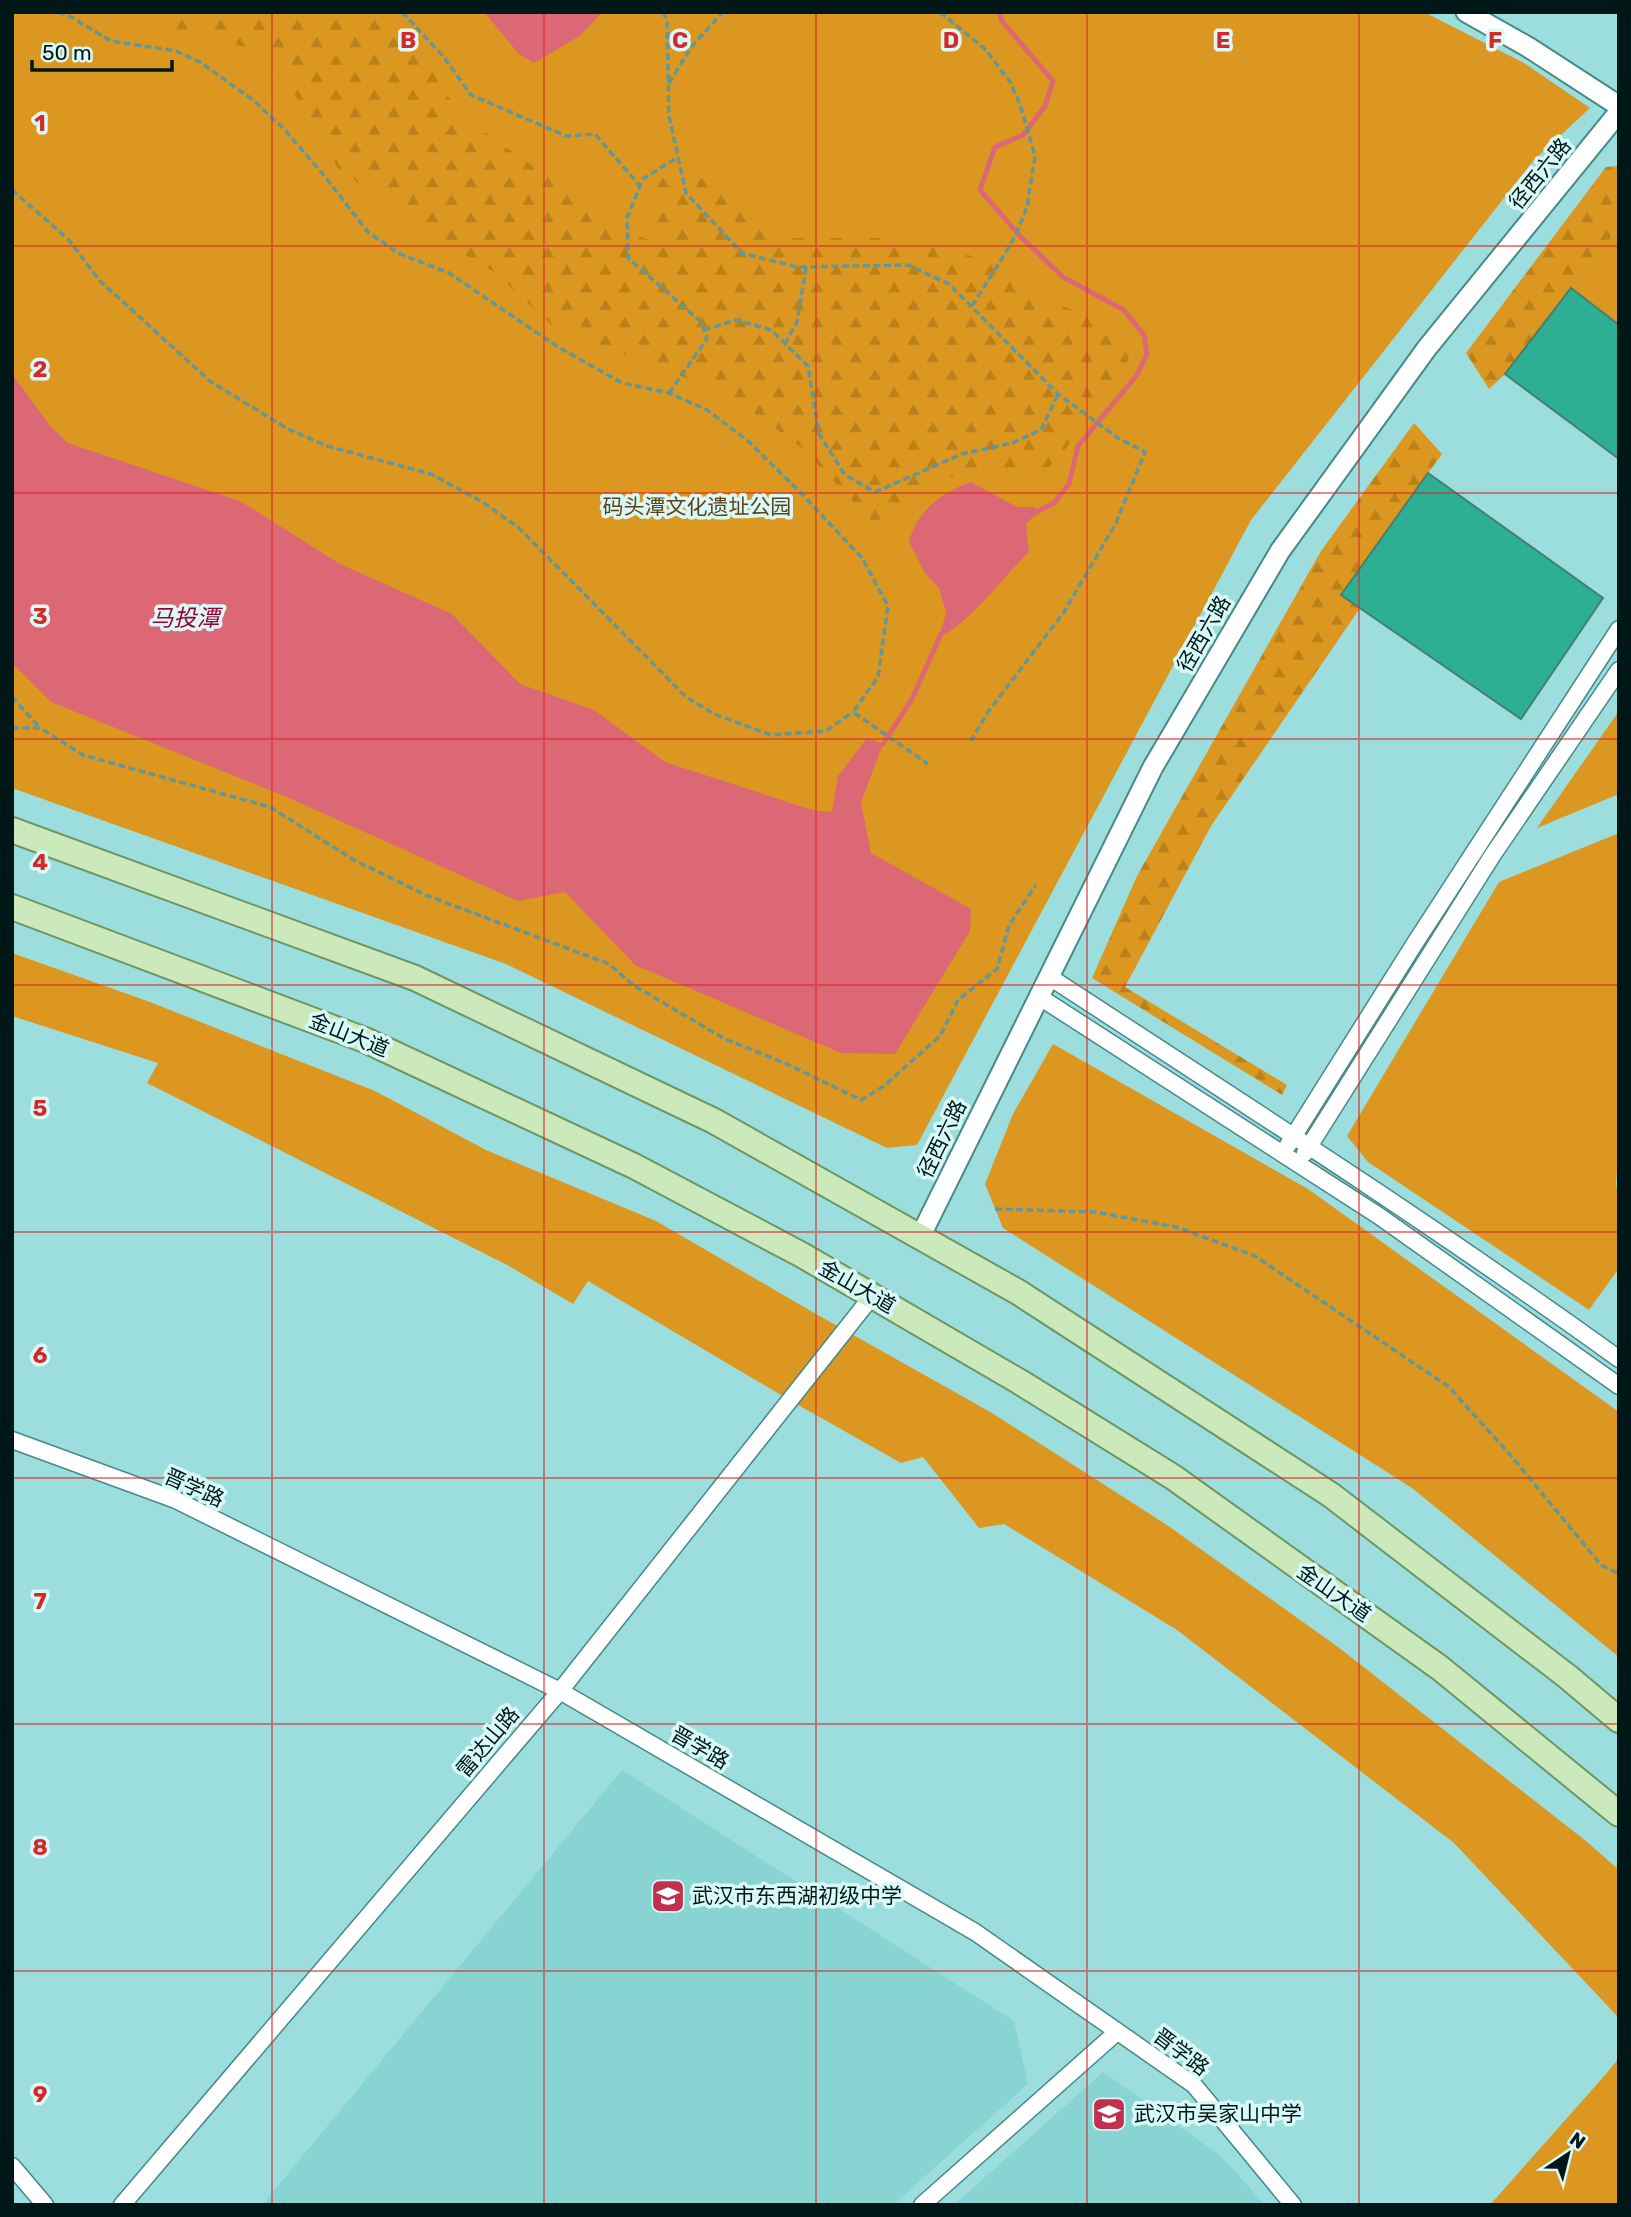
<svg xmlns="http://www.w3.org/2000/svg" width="1631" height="2217" font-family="Rubik,'Noto Sans SC',sans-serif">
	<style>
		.built { fill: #87d4d3 }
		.green { fill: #db971f }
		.forest { fill: url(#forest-firs) }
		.water { fill: #dd6875 }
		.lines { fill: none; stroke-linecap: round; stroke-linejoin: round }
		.stream { stroke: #dd6875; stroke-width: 5 }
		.building { fill: #2daf93; stroke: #447f70; stroke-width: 2 }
		.minor-casing { stroke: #478988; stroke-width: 19 }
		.tertiary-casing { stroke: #478988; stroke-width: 23 }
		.primary-casing { stroke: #6e9664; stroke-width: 28 }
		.path { stroke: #649797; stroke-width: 3.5; stroke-dasharray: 7 3.5; stroke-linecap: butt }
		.minor { stroke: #fff; stroke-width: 16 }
		.tertiary { stroke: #fff; stroke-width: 19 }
		.primary { stroke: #cbe9bb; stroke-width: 24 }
		.grid { fill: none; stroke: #d62828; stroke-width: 2; stroke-opacity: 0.55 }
		.labels { text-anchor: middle; stroke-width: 7; stroke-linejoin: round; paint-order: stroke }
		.street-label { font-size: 21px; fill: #001718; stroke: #d8f9f8 }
		.park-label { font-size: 21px; fill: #5e4216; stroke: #d8f9f8 }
		.poi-label { font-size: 21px; fill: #001718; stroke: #d8f9f8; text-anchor: start }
		.water-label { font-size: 23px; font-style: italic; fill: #9c0032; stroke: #d8f9f8 }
		.grid-label { font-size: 23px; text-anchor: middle; font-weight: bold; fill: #d62828; stroke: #d8f9f8; stroke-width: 7; stroke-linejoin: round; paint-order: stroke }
	</style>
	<defs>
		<pattern id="forest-firs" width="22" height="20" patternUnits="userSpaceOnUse" patternTransform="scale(1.75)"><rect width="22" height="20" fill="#db971f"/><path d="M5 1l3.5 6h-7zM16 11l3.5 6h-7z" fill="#ba811b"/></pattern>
	</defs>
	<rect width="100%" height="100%" fill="#9cdede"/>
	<g class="built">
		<path d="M622,1770l392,251 14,63 -135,121h-631z"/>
		<path d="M1103,2072l119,85 43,48h-311z"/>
	</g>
	<g class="green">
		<path d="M12,12h1412l100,51 66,45 -57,53 -282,359 -334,625 -30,3 -381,-184 -494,-176z"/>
		<path d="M1619,227v98l-48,-37z"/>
		<path d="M1619,711v83l-82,34z"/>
		<path d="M1619,833v310l-3,41 3,15v69l-30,42 -221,-148 -21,-26 152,-254z"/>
		<path d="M12,953l138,49 225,89 111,59 170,71 160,93 176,99 175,112 171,122 248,194 33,29v148l-165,-175 -277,-213 -173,-106 -25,4 -56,-71 -22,6 -108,-61 -205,-121 -15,23 -64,-38 -362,-183 11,-20 -146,-47z"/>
		<path d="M1053,1044l255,145 311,223v245l-207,-169 -409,-260 -18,-44 28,-70z"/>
		<path d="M1619,2058v147h-129l116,-131z"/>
	</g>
	<g class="forest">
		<path d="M128,12h245l47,37 38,64 100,71 47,39 46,18 -1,-53 19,-14 55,7 23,30 47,27h88l81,15 67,26 15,21 61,21 31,22c-25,49 -60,95 -98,135l-55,-13 -50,19 -52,48 -80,-84 -74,-54 -173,-66 -62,-57 -76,-44 -80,-60 -43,-74 -33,-42 -85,-22z"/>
		<path d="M1619,166v61l-114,147 -16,15 -23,-36 140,-186z"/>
		<path d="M1414,423l28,31 -101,140 19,14 -149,218 -86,161 162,98 -5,10 -190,-117 45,-102 184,-325z"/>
	</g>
	<g class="water">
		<path d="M484,12h118l-21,23 -47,28 -15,-9z"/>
		<path d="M12,374l39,53 17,16 172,58 100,63 112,50 68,70 74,26 71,52 147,48 20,2 6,-36 29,-38 16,6 -22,58 10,51 100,56 -1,22 -75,123 -54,-1 -206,-88 -70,-73 -47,9 -231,-104 -236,-95 -39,-39z"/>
		<path d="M971,482l46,25h18l3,5 -12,12 3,28c-30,29 -53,65 -90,86l7,-25 -7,-25 -14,-15 -16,-31c8,-32 32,-49 62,-60z"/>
	</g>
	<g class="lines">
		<g class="stream">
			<path d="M999,12l3,9 51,60 -8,25 -22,29 -28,12 -15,43 40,46 43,41 61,33 20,25 3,19 -10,21 -59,71 -9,38 -15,19 -23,12"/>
			<path d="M883,744l29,-45 29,-65"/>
		</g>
	</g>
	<g class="building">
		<path d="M1571,288l48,37v134l-114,-85z"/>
		<path d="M1428,473l175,125 -82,121 -180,-124z"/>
	</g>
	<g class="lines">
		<g class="minor-casing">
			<g id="minor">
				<path d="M1048,976c192,125 385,249 571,383"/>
				<path d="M1038,996l341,220 240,170"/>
				<path d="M1288,1145l127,-202 204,-314"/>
				<path d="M1305,1153l187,-297 127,-186"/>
				<path d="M12,1440l164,60 384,191 415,241 219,153 99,120"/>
				<path d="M12,2166l33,39"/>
				<path d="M122,2205l438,-514 313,-396"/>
				<path d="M922,2205l195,-173"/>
			</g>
		</g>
		<g class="tertiary-casing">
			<g id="tertiary">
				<path d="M1466,12l62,35 91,59"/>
				<path d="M920,1237l233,-470 127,-216 147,-203 192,-236"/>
			</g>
		</g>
		<g class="primary-casing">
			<g id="primary">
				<path d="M12,830l403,148 299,143 304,171 313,203 237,182 51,43"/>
				<path d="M12,907l353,133 269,126 168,89 218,127 153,95 267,191 179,146"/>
			</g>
		</g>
		<g class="path">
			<path d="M58,12l15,6 38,23 65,10 24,11 53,38 31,29 38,44 46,59 30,21 51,20 109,74 64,36 47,10 38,17 41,31 54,53 60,64 26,48 -10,71 -25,35 75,52"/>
			<path d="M402,12l41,44 28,39 95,41 29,-2 45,52"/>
			<path d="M663,12l4,9 2,95 17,77 56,60 55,14 111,-2 41,19 109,110 60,44 27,14 -29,71 -52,89 -76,100 -17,29"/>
			<path d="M940,12l46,38 24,32 10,22 15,52 -8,51 -5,13 -11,24 -39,62"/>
			<path d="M669,83l23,-37 31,-34"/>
			<path d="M12,190l56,49 32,42 111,101 77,47 39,17 104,28 53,29 35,25 166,168 29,18 57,21 55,-4 27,-19"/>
			<path d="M704,330l32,-10 35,10 37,36 11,68 26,41 30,17 87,-38 50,-11 29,-13 17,-36"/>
			<path d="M785,344l12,-22 9,-54"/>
			<path d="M669,393l38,-54 -6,-17 -73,-64 -1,-40 16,-39 35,-22"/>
			<path d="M12,697l28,31"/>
			<path d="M12,728h28l43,27 187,52 84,53 74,36 181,68 24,21 92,54 60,24 76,37 23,-14 56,-50 18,-36 39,-31 12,-44 27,-40"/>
			<path d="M995,1209l100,3 81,15 79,29 194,131 64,71 88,107 18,9"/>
		</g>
		<use href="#minor" class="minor"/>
		<use href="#tertiary" class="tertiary"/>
		<use href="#primary" class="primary"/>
	</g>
	<path class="grid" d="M272,12v2193M544,12v2193M816,12v2193M1087,12v2193M1359,12v2193M12,246h1607M12,493h1607M12,739h1607M12,985h1607M12,1232h1607M12,1478h1607M12,1724h1607M12,1971h1607"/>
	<defs>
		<g id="school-square" transform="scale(1.75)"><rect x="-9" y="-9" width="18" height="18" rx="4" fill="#c1314d" stroke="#d8f9f8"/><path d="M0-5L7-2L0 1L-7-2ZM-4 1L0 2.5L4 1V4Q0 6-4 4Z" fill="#fff"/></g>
	</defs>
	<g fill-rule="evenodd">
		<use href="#school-square" x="668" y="1896"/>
		<use href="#school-square" x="1109" y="2114"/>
	</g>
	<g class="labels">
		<g class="street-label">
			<text transform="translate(1540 174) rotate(-51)" y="7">径西六路</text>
			<text transform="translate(1204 634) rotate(-60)" y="7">径西六路</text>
			<text transform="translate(349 1035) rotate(22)" y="7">金山大道</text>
			<text transform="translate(942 1139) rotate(-64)" y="7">径西六路</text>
			<text transform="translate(857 1287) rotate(30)" y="7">金山大道</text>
			<text transform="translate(194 1488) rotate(24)" y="7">晋学路</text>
			<text transform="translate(1334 1593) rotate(35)" y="7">金山大道</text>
			<text transform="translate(488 1742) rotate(-50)" y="7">雷达山路</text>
			<text transform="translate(700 1748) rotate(30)" y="7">晋学路</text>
			<text transform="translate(1181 2052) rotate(37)" y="7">晋学路</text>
		</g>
		<g class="park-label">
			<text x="697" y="514">码头潭文化遗址公园</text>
		</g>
		<g class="poi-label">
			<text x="692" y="1903">武汉市东西湖初级中学</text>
			<text x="1134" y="2121">武汉市吴家山中学</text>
		</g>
		<g class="water-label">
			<text x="185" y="626">马投潭</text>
		</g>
	</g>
	<g class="grid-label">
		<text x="408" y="48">B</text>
		<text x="680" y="48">C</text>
		<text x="951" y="48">D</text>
		<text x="1223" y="48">E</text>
		<text x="1495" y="48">F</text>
		<text x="40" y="131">1</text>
		<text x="40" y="377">2</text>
		<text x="40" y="624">3</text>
		<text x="40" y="870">4</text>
		<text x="40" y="1116">5</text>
		<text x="40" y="1363">6</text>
		<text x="40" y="1609">7</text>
		<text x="40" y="1855">8</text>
		<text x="40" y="2102">9</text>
	</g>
	<rect width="1631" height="2217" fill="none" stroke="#001718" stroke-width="28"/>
	<g transform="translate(1568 2154) rotate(35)" stroke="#d8f9f8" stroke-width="5" paint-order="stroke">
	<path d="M0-5L12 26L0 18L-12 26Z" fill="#001718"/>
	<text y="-10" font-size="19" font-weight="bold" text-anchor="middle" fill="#001718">N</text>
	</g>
	<path d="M32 60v10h140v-10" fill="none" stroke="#001718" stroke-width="3.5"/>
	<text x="42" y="60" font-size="21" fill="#001718" stroke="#d8f9f8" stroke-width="5" paint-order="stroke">50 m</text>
</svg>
